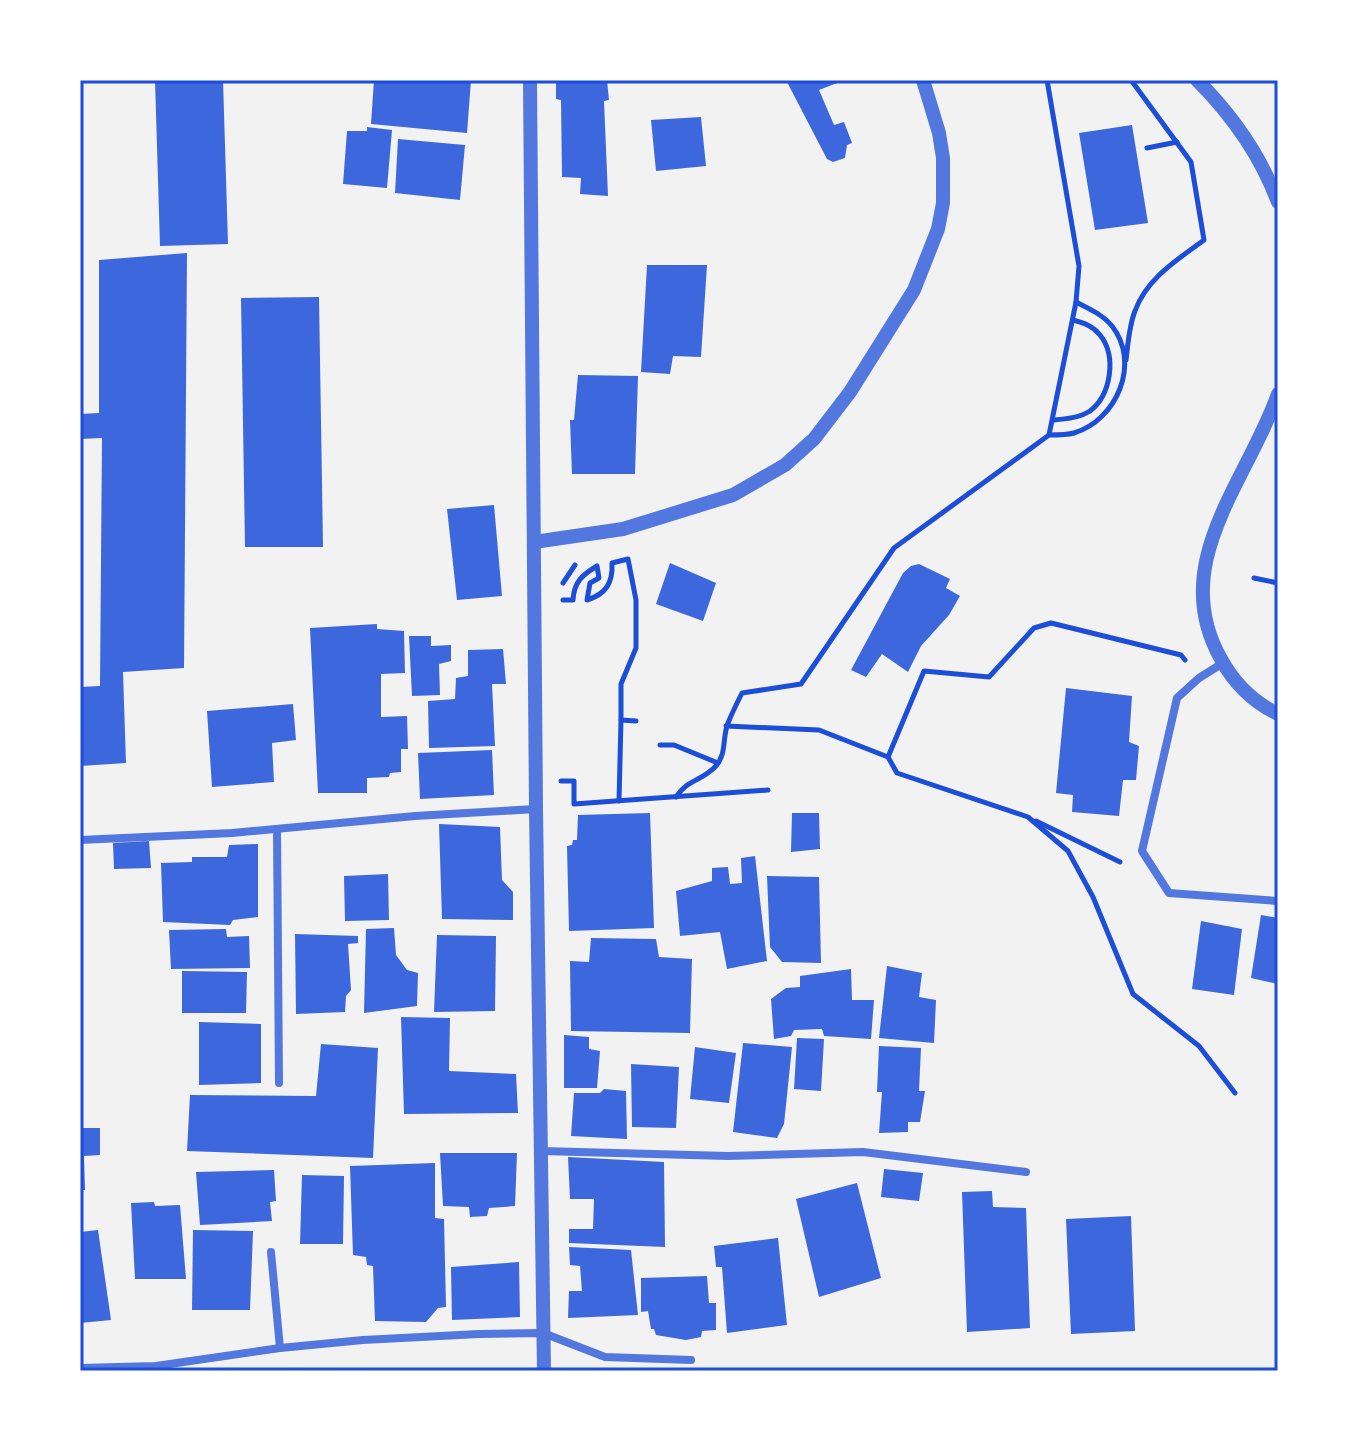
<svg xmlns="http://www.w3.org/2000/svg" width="1358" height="1451" font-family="'Golos Text',sans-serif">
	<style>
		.building { fill: #3d67dc }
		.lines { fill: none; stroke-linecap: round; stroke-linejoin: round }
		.path { stroke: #1d4ed8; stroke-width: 5 }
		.minor { stroke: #5277de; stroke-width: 8 }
		.tertiary { stroke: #5277de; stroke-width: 14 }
		.neatline { fill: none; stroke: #1d4ed8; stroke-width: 3 }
	</style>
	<rect width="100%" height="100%" fill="#f2f2f2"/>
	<g class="building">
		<path d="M155,80h68l5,164 -68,2z"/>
		<path d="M374,80h97l-4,53 -96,-9z"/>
		<path d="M556,80h51l2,20 -5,1 4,95 -28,-2 1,-16 -19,-1 -1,-77 -5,-1z"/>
		<path d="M786,80h50l1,3 -18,7 15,35 10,-3 8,21 -5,2 -2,13 -12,4 -6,-3z"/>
		<path d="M701,117l5,49 -50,5 -5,-51z"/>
		<path d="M1132,125l16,98 -53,7 -16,-97z"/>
		<path d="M367,127l25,3 -5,58 -44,-4 4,-53h20z"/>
		<path d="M398,139l67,6 -5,55 -65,-7z"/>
		<path d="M187,253l-3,415 -61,4 3,91 -46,3v-79l20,-1 2,-248 -22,1v-25l19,-1v-153z"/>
		<path d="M647,265h60l-6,92 -28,-1 -3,18 -29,-2z"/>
		<path d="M319,297l4,250h-78l-4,-249z"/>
		<path d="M578,375l60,1 -3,98h-63l-2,-54h4z"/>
		<path d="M494,505l8,91 -45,4 -10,-91z"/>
		<path d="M670,563l46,20 -13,38 -47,-17z"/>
		<path d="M919,564l31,15 -4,9 14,8 -11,19 -28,31 -13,26 -26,-18 -16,23 -15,-7 52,-97 8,-7z"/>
		<path d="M377,624v5l27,2 1,42 -24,1v43l26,-1 1,33h-7v23l-11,1 -1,4 -22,1v15h-49l-8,-165z"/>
		<path d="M409,636h22v10l20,-1v16l-12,3 1,31 -28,1z"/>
		<path d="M503,649l3,35h-14l3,62 -66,2 -1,-47 27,-2 1,-21 12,-2v-26z"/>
		<path d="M1066,688l66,8 -3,46 10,4 -3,34h-13l-4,36 -47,-4 1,-17 -17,-2z"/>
		<path d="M293,704l3,36 -24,3 2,39 -62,5 -5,-76z"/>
		<path d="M492,750l2,45 -74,4 -2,-46z"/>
		<path d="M650,813l4,115 -85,3 -2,-85 5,-1 1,-5h4l1,-25z"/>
		<path d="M792,813h27l1,36 -29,3z"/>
		<path d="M439,824l61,3 2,53 11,12v28l-71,-1z"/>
		<path d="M149,841l2,27 -37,1 -1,-26z"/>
		<path d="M258,844v73l-25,3 -3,5 -67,-3 -2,-59 31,-1v-5h35l2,-12z"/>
		<path d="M755,856l12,105 -40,8 -7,-37 -40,4 -4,-45 36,-10v-13l16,-1 2,17 12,-1 -1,-25z"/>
		<path d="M388,874l1,46 -44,1 -1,-45z"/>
		<path d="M767,876l52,1 2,86 -39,-1 -12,-15z"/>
		<path d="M1261,915l17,3v66l-27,-6z"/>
		<path d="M1201,921l41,8 -8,66 -42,-6z"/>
		<path d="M394,928l2,27 11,15 11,3 -1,33 -53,7 2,-84z"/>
		<path d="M226,929l1,8 22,-1 1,32 -79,1 -2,-39z"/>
		<path d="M295,934l63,2v7l-10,1 3,46 -5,6 -1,16 -49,2z"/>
		<path d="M437,935l59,1 -1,75 -61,1z"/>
		<path d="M591,938l65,1 3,18 33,2 -2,74 -119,-2 -1,-70 19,1z"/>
		<path d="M887,966l35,7 -3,24 17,3 -2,43 -55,-5z"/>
		<path d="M851,969l1,31h22l-3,39 -47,-3 -2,-7 -28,1 -3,6 -17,3 -3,-40 15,-11 14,-1v-11z"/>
		<path d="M182,971l65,1 -1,41h-64z"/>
		<path d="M401,1017l49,1 -1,53 67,3 2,39 -114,1z"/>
		<path d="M199,1022l62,2v59l-62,2z"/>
		<path d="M564,1035l25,2v12l11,2 -3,37h-33z"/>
		<path d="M797,1038l27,1 -3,52 -27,-2z"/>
		<path d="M743,1043l49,4 -8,77 -7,14 -44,-6z"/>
		<path d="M321,1044l57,4 -5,110 -186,-7 3,-56 126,1z"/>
		<path d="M879,1046l42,2 -2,43h6l-5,31h-12v10l-29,1 3,-41h-5z"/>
		<path d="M695,1047l41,6 -7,50 -39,-4z"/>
		<path d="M631,1064l48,3 -3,61 -44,-1z"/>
		<path d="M604,1089l22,2 1,48 -56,-3 3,-43h26z"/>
		<path d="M80,1128h20v27l-16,1 1,34h-5z"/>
		<path d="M440,1153h77l-2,53 -26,2 -2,8 -17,1 -1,-10 -26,-1z"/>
		<path d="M568,1157l96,5 1,85 -96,-4v-14h24l1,-30h-24z"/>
		<path d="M435,1163v55l9,1 2,88 -8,1 -12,14 -51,-1 -2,-55 -6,-1 -1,-8 -13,-2 -3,-89z"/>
		<path d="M884,1169l39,4 -4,28 -38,-4z"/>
		<path d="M274,1170l2,31 -6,1 2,19 -72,4 -4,-53z"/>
		<path d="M302,1175l42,1 -1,68h-43z"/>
		<path d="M857,1183l24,95 -62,19 -23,-98z"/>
		<path d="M992,1191l1,16 33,1 4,120 -63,4 -5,-140z"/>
		<path d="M154,1202l1,4 25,-1 6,74h-51l-4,-76z"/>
		<path d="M1131,1216l4,115 -64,3 -5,-115z"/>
		<path d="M98,1230l13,90 -31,3v-91z"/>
		<path d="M193,1230l60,1 -3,79h-58z"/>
		<path d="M778,1238l9,87 -60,8 -5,-66h-6l-2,-21z"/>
		<path d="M569,1247l62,3 7,65 -70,3 1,-27h13l-2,-25 -10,-1z"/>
		<path d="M519,1262l1,55 -68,3 -1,-53z"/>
		<path d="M707,1276l2,27h7v27l-14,1 -1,6 -15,3 -30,-5 -2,-6h-3l-3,-18 -7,1v-34z"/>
	</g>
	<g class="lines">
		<g class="path">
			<path d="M1147,148l30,-6"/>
			<path d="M1126,360c2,-16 3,-34 9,-49 12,-33 42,-51 69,-71l-13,-78 -60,-82"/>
			<path d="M1053,420c12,-1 26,-2 37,-9 21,-16 27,-55 10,-76 -7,-9 -16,-12 -27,-15"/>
			<path d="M1049,435c8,0 18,0 25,-2 43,-13 67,-70 38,-107 -9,-11 -22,-17 -36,-24"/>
			<path d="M1254,578l24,5"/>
			<path d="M563,583l12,-18"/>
			<path d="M563,600h10c1,-18 9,-25 24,-34l2,12 -9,5 -3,17c19,-6 26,-17 25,-37l16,-4 8,41v48l-15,36v36l15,1"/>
			<path d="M726,726l93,4 69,27 36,-86 65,6 45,-49 17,-5 130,32 4,5"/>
			<path d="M660,745h14l44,18"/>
			<path d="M888,757l9,16 131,44 40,34 25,46 40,97 66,52 36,47"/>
			<path d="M561,781h13v23l194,-14"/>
			<path d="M676,797c12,-18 26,-16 40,-31 11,-13 6,-28 12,-43 4,-10 9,-20 14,-30l59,-9 93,-136 155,-113 27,-133 3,-36 -32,-186"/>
			<path d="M619,801l2,-81"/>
			<path d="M1036,821l84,41"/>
		</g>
		<g class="minor">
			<path d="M1223,663l-24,15 -22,20 -35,153 27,42 109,8"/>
			<path d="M277,829l2,254"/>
			<path d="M80,840l152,-7 183,-17 121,-7"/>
			<path d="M541,1151l187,5 135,-4 163,20"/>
			<path d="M271,1252l9,96"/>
			<path d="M80,1368l76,-2 124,-18 83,-8 116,-6 64,-1 62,24 86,3"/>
		</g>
		<g class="tertiary">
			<path d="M530,80l6,729 8,562"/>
			<path d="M1197,80c36,36 63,74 81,122"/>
			<path d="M1278,394c-31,88 -111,170 -57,265 13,24 32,43 57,55"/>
			<path d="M534,542l89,-13 110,-34 52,-30 29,-26 36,-47 64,-102 24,-61 5,-26v-45l-4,-25 -16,-53"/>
		</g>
	</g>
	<rect width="1358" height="1451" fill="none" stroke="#ffffff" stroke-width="164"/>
	<rect x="82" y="82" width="1194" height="1287" class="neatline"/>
</svg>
